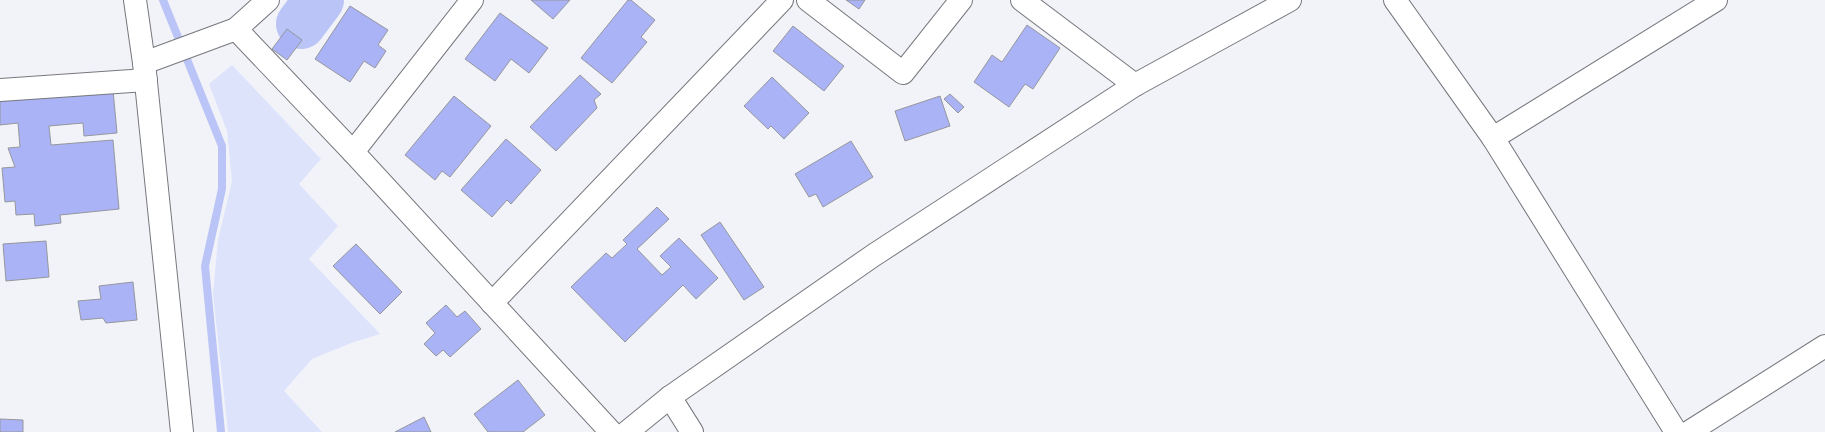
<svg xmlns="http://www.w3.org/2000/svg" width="1825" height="432" font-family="Manrope,sans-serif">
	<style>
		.green { fill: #dee3fc }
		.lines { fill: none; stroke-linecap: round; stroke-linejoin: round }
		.stream { stroke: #bbc4f6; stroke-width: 8 }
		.river { stroke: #bbc4f6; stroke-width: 50 }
		.building { fill: #a9b3f5; stroke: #96979d }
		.street-casing { stroke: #77787e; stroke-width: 24 }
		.secondary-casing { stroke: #77787e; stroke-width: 24 }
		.street { stroke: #fff; stroke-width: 22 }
		.secondary { stroke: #fff; stroke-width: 22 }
	</style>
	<rect width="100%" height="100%" fill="#f1f3f9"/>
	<path class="green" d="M232,65l89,94 -22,25 39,42 -29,33 71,75 -29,9 -39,16 -28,32 38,41h-94l-15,-138 5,-54 14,-59 -5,-50 -18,-47z"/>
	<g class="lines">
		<path class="stream" d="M163,0l59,146v43l-17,77 16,166"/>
		<path class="river" d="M301,24l18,-24"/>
	</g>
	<g class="building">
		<path d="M531,0h39l-17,19z"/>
		<path d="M628,0h3l24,20 -14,17 6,5 -35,41 -31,-25z"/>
		<path d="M846,0h19l-6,9z"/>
		<path d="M350,6l38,24 -10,15 8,6 -11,17 -11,-7 -14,21 -35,-23z"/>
		<path d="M500,13l48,35 -19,25 -18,-14 -16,22 -30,-22z"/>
		<path d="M1027,25l33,23 -27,41 -8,-5 -16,23 -35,-25 18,-27 10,7z"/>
		<path d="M793,26l51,40 -20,25 -51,-40z"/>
		<path d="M287,29l15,11 -15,20 -15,-11z"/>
		<path d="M580,75l21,19 -7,6 3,8 -41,43 -26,-24z"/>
		<path d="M772,77l37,36 -25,26 -13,-13 -3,3 -24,-23z"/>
		<path d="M113,90l4,43 -33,3 -1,-13 -34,3 2,19 62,-5 6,69 -59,6 1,8 -26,3 -1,-12 -18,1 -1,-14 -10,1 -3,-34 13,-1 -7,-19 12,-1 -2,-24 -18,2v-25z"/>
		<path d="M950,94l14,13 -6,6 -14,-14z"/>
		<path d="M454,96l37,30 -41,51 -8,-6 -7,9 -30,-25z"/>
		<path d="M940,96l10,30 -45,15 -10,-30z"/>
		<path d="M506,139l35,31 -30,34 -4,-4 -15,17 -31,-27z"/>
		<path d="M851,141l22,36 -50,30 -7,-13 -7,3 -14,-23z"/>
		<path d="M657,207l12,12 -32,30 25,26 9,-8 -11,-11 19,-18 39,40 -22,21 -13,-14 -58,57 -54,-55 35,-34 6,5 15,-14 -4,-4z"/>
		<path d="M720,222l44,65 -20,13 -43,-65z"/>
		<path d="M46,241l3,36 -43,4 -3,-37z"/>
		<path d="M356,244l46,48 -22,22 -47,-48z"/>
		<path d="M133,282l4,38 -31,3 -3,-5 -22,2 -3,-19 23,-2 -2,-13z"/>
		<path d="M446,305l11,12 8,-6 16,18 -31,28 -7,-7 -7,6 -12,-12 11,-11 -9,-10z"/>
		<path d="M518,380l27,35 -22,17h-35l-14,-18z"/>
		<path d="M424,417l7,15h-36z"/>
		<path d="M0,419l23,1v12h-23z"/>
	</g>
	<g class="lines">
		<g class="street-casing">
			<g id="street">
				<path d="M808,0l95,73 58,-73"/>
				<path d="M1022,0l113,85"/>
				<path d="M1395,0l98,138 183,294"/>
				<path d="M236,29l117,123 258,280"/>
				<path d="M144,63l92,-34 32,-29"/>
				<path d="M0,90l146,-10"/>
				<path d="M1493,138l223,-138"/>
				<path d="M353,152l119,-152"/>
				<path d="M492,303l290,-303"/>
				<path d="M670,397l22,35"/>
				<path d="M1689,432l136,-86"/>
			</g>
		</g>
		<g class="secondary-casing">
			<g id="secondary">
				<path d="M135,0l9,63 38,369"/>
				<path d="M627,432l43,-35 204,-142 261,-170 155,-85"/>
			</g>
		</g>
		<use href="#street" class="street"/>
		<use href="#secondary" class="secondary"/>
	</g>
</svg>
